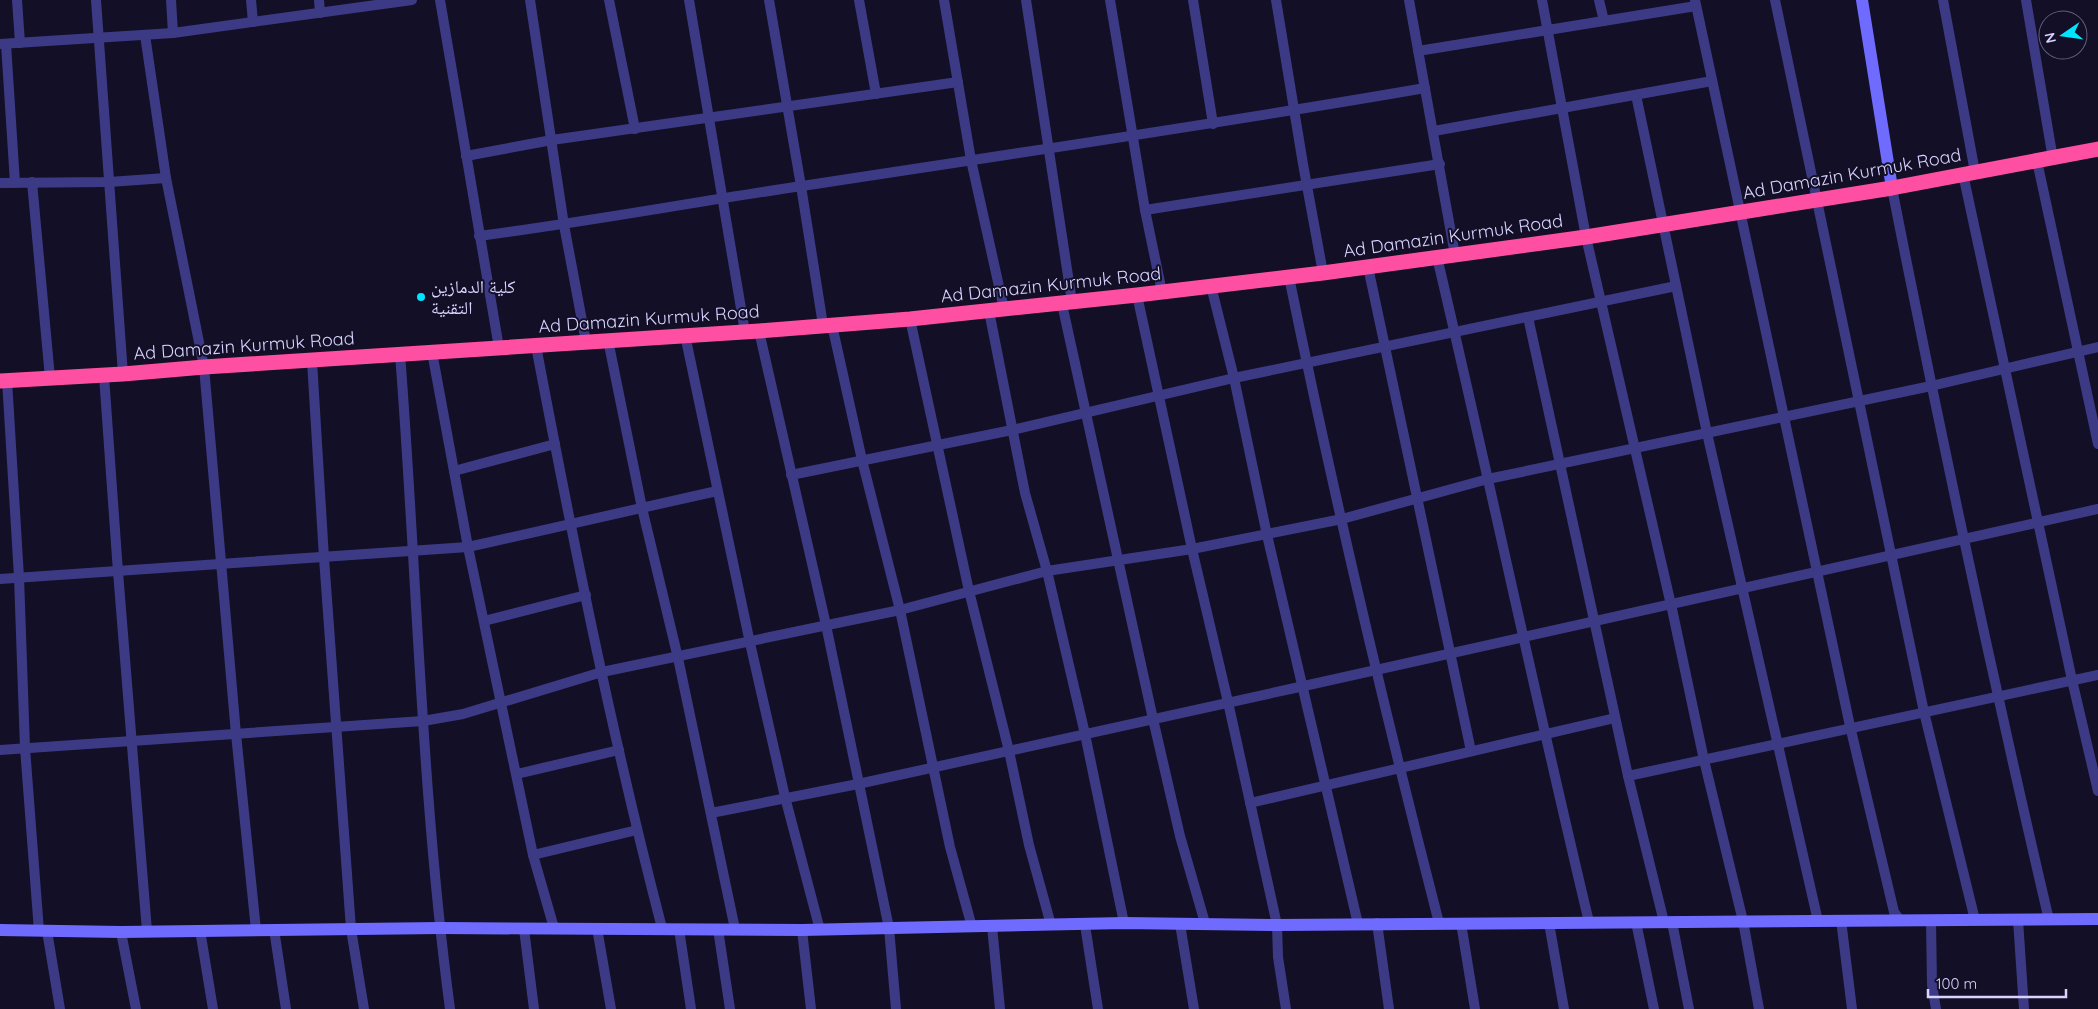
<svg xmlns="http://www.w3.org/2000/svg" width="2098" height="1009" font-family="Quicksand,'Noto Naskh Arabic',sans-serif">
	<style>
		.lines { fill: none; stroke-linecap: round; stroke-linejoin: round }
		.street { stroke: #3d3a85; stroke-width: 10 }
		.secondary { stroke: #6f6bff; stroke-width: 12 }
		.highway { stroke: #ff4fa3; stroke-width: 15 }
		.poi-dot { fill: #00e5ff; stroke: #130f26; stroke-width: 2 }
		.labels { text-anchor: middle; stroke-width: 4; stroke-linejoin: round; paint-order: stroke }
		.street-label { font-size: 18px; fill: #d9d4ff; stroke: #130f26 }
		.poi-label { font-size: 18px; fill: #d9d4ff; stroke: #130f26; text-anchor: start }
	</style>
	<rect width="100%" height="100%" fill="#130f26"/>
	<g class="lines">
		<g class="street">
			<path d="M17,0l3,43"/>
			<path d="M96,0l27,374"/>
			<path d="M171,0l2,33"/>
			<path d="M251,0l2,22"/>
			<path d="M319,0l1,13"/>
			<path d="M440,0l59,348"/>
			<path d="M530,0l34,225 22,117"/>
			<path d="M609,0l26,129"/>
			<path d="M689,0l56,332"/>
			<path d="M769,0l32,186 22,139"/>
			<path d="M859,0l17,94"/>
			<path d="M944,0l27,160 33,149"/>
			<path d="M1026,0l46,302"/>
			<path d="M1110,0l35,210 17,82"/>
			<path d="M1193,0l20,124"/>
			<path d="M1276,0l27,164 20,109"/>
			<path d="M1409,0l46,255"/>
			<path d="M1542,0l44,237 86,372 32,151 39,161 16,88"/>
			<path d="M1599,0l5,21"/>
			<path d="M1695,0l155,726 44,186 6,8"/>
			<path d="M1775,0l149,712 51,208"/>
			<path d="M1943,0l32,172"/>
			<path d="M2026,0l27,159"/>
			<path d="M145,35l21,143 38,189 32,367 20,196"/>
			<path d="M0,44l173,-11 239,-33"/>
			<path d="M6,44l9,139"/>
			<path d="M1418,51l278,-45"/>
			<path d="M1636,95l71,338 111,488"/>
			<path d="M1434,131l278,-50"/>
			<path d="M466,156l86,-16 406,-58"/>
			<path d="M2037,161l61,283"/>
			<path d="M1963,174l109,506 26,111"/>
			<path d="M32,182l18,196"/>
			<path d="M0,183l109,-1 57,-4"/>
			<path d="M1892,188c48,245 100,488 157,732"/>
			<path d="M1145,210l295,-46"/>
			<path d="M479,236c108,-14 215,-34 323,-50 208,-32 416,-62 623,-98"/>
			<path d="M1437,257c52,221 99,444 152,665"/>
			<path d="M1368,267l103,484"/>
			<path d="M1289,277c44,216 95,432 150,646"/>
			<path d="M1211,286l23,92 33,157 91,389"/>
			<path d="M1137,295l55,254 36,153 49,223 1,32 8,52"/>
			<path d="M1062,304l91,415 27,117 25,87"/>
			<path d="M989,311l36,182 22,78 38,163 39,189"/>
			<path d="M1528,317l100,459 36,146"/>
			<path d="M910,319l59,272 40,160 20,94 22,80"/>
			<path d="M832,325l30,135 38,150 50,237 22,80"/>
			<path d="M759,331l67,294 63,303 7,81"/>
			<path d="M685,335l65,308 35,154 35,133"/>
			<path d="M608,340l34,168 36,150 57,271"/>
			<path d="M536,346c37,195 76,390 126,582"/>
			<path d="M432,352l36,195 65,308 21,73"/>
			<path d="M400,354c17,218 21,438 50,655"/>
			<path d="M312,361l12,197 27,371 13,80"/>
			<path d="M104,376l14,196 29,359"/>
			<path d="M7,380l12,197 6,171 14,183"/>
			<path d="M454,471l101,-27"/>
			<path d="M791,475l221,-45 222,-52 442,-92"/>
			<path d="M0,579l468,-32 249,-56"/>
			<path d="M484,621l102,-26"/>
			<path d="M0,750l423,-29 40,-7 139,-42 298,-62 147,-39 145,-22 150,-30 146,-40 443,-93 167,-39"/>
			<path d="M517,774l102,-24"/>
			<path d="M1628,776l470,-101"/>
			<path d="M1250,803l365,-85"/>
			<path d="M711,813l147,-29 446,-98 794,-177"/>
			<path d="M533,855l104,-25"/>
			<path d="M1841,920l11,89"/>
			<path d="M1931,920l1,65 4,24"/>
			<path d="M2018,920l6,89"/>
			<path d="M1636,922l18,87"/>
			<path d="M1672,922l17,87"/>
			<path d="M1377,923l12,86"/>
			<path d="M1461,923l14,86"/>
			<path d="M1549,923l15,86"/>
			<path d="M1180,924l14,85"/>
			<path d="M1085,925l13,84"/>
			<path d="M992,926l8,83"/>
			<path d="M597,928l14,81"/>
			<path d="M274,929l12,80"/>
			<path d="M524,929l10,80"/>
			<path d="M679,929l12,80"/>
			<path d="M718,929l12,80"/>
			<path d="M200,930l13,79"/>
			<path d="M802,930l9,79"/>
			<path d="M47,931l13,78"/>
			<path d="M121,932l15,77"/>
		</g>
		<g class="secondary">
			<path d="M1862,0l30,188"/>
			<path d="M0,930l121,2 319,-4 362,2 322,-7 153,2 821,-6"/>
		</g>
		<path class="highway" d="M0,381l123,-7 81,-7 555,-36 151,-12 227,-24 186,-22 263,-36 306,-49 206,-39"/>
	</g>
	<circle class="poi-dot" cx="421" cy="297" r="5"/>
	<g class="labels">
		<g class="street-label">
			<text transform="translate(1852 174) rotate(-10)" y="6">Ad Damazin Kurmuk Road</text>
			<text transform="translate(1453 236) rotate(-8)" y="6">Ad Damazin Kurmuk Road</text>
			<text transform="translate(1051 285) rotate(-6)" y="6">Ad Damazin Kurmuk Road</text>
			<text transform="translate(649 319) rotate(-4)" y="6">Ad Damazin Kurmuk Road</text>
			<text transform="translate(244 346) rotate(-4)" y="6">Ad Damazin Kurmuk Road</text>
		</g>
		<g class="poi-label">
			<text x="431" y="293">كلية الدمازين<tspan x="431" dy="21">التقنية</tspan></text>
		</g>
	</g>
	<g transform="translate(2063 35) rotate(257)"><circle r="24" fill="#130f26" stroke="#625e7d"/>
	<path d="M0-4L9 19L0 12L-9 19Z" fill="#00e5ff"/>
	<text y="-8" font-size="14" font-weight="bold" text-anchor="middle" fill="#d9d4ff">N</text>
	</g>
	<path d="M1928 989v8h138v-8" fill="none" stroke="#d9d4ff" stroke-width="2.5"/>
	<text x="1936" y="989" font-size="15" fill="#d9d4ff" stroke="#130f26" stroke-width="4" paint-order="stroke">100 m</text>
</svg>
